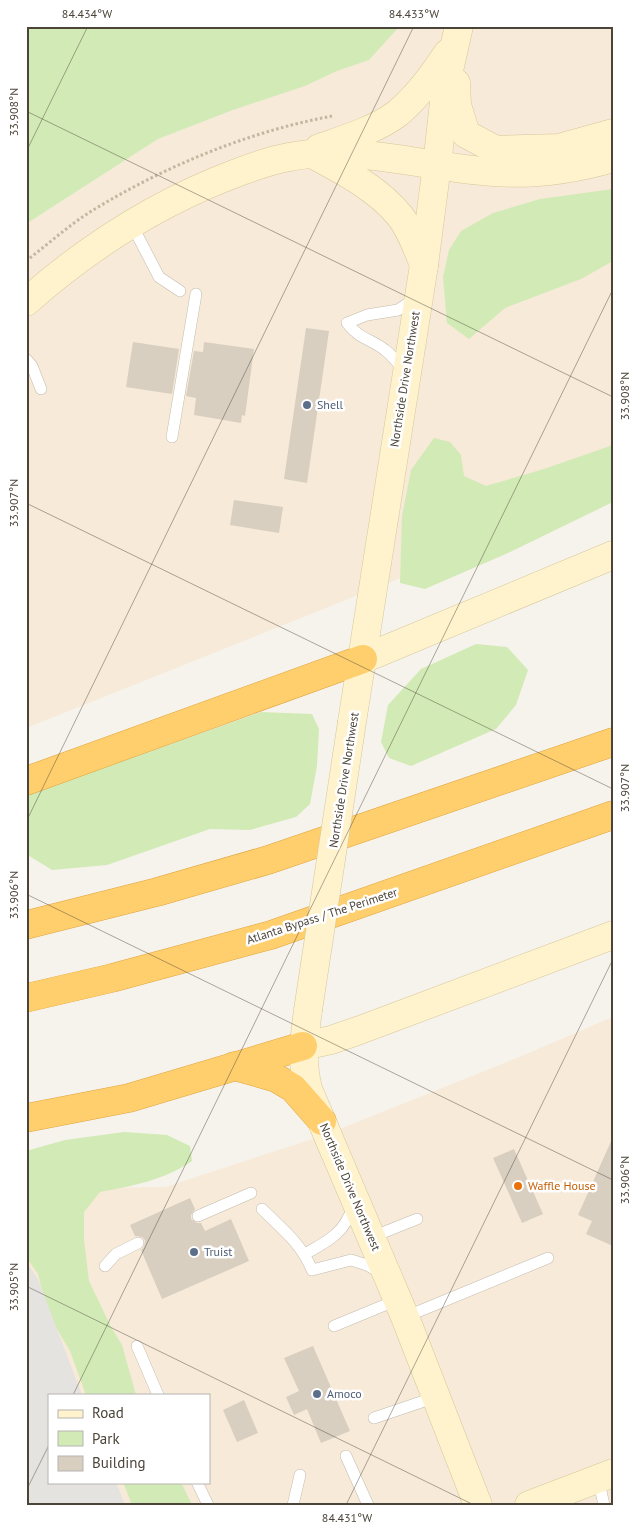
<svg xmlns="http://www.w3.org/2000/svg" width="639" height="1531" font-family="'PT Sans',sans-serif">
	<style>
		.commercial { fill: #f7ead8; fill-rule: evenodd }
		.green { fill: #d2eab5 }
		.parking { fill: #e5e3e0 }
		.building { fill: #d8cfc1 }
		.lines { fill: none; stroke-linecap: round; stroke-linejoin: round }
		.lane-casing { stroke: #c2bbae; stroke-width: 12 }
		.secondary-casing { stroke: #d6c79b; stroke-width: 29 }
		.highway-casing { stroke: #e0a43c; stroke-width: 29 }
		.path { stroke: #c4b79f; stroke-width: 3; stroke-dasharray: 2.5 2.5; stroke-linecap: butt }
		.lane { stroke: #fff; stroke-width: 11 }
		.secondary { stroke: #fff3cd; stroke-width: 28 }
		.highway { stroke: #ffcf6e; stroke-width: 28 }
		.secondary-bridge-casing { stroke: #d6c79b; stroke-width: 29; stroke-linecap: butt }
		.secondary-bridge { stroke: #fff3cd; stroke-width: 28 }
		.ticks { fill: none; stroke: #4b4439; stroke-width: 1; stroke-opacity: 0.45 }
		.service-dot { fill: #5c6f8a; stroke: #fff; stroke-width: 2 }
		.food-dot { fill: #e8710a; stroke: #fff; stroke-width: 2 }
		.labels { text-anchor: middle; stroke-width: 5; stroke-linejoin: round; paint-order: stroke }
		.street-label { font-size: 12px; fill: #4b4439; stroke: #fff }
		.service-label { font-size: 12px; fill: #4e5e75; stroke: #fff; text-anchor: start }
		.food-label { font-size: 12px; fill: #c56008; stroke: #fff; text-anchor: start }
		.neatline { fill: none; stroke: #4b4439; stroke-width: 2 }
		.ticks-label { font-size: 12px; text-anchor: middle; fill: #4b4439 }
	</style>
	<rect width="100%" height="100%" fill="#f6f3ec"/>
	<g class="commercial">
		<path d="M400,26h213v467l-587,235v-504l132,-85 75,-29 72,-24 32,-15 32,-11z"/>
		<path d="M613,1017v488h-587v-316l139,-2 160,-52 192,-77zM49,1395h160v87h-160z"/>
	</g>
	<g class="green">
		<path d="M26,26h374l-31,34 -32,11 -32,15 -72,24 -75,29 -132,85z"/>
		<path d="M613,189v72l-32,18 -76,29 -36,31 -22,-16 -4,-46 6,-27 12,-19 32,-18 47,-14z"/>
		<path d="M434,438l16,4 11,13 3,21 22,10 58,-17 69,-24v57l-105,51 -83,36 -25,-6 2,-67 9,-46z"/>
		<path d="M476,644l31,3 21,23 -12,35 -20,24 -85,37 -22,-8 -8,-16 7,-37 33,-36z"/>
		<path d="M261,712l51,2 7,15 -2,37 -7,38 -14,13 -46,13 -40,-1 -103,36 -55,5 -26,-16v-57l4,-3z"/>
		<path d="M124,1132l43,3 23,11 2,15c-28,19 -59,25 -92,31l-16,20v28l5,41 22,46 11,18 14,50h-50l-16,-44 -22,-37 -10,-40 -12,-17v-106l39,-11z"/>
		<path d="M123,1482h58l11,23h-60z"/>
	</g>
	<path class="parking" d="M26,1261l12,18 44,116h-33v87h67l9,23h-99z"/>
	<g class="building">
		<path d="M306,328l23,3 -22,152 -23,-4z"/>
		<path d="M133,342l46,7 -7,45 -46,-7z"/>
		<path d="M204,342l50,7 -9,67 -3,-1 -1,8 -47,-8 2,-17 -10,-2 8,-45 9,1z"/>
		<path d="M234,500l49,7 -4,26 -49,-8z"/>
		<path d="M613,1137v109l-27,-12 6,-13 -14,-6z"/>
		<path d="M514,1149l29,65 -21,9 -29,-65z"/>
		<path d="M190,1198l5,11 -4,6v4l6,4h4l4,8 26,-12 18,42 -87,38 -21,-49 3,-3 1,-7 -3,-3 -7,-1 -5,-11z"/>
		<path d="M313,1346l37,85 -29,12 -14,-34 -13,6 -8,-18 13,-6 -15,-33z"/>
		<path d="M244,1400l14,33 -21,9 -14,-32z"/>
	</g>
	<g class="lines">
		<g class="lane-casing">
			<g id="lane">
				<path d="M132,225l27,52 21,14"/>
				<path d="M26,359l6,7 9,23"/>
				<path d="M404,371c-6,-8 -11,-15 -19,-21 -14,-11 -26,-11 -38,-27l20,-8 31,-5 16,-11"/>
				<path d="M172,437l24,-143"/>
				<path d="M262,1209c20,20 39,34 50,61l39,-10 16,5 14,8"/>
				<path d="M198,1216l53,-23"/>
				<path d="M372,1237l45,-18"/>
				<path d="M305,1254c23,-13 40,-21 48,-48"/>
				<path d="M105,1266l11,-12 22,-11"/>
				<path d="M405,1317l143,-59"/>
				<path d="M334,1326l63,-26"/>
				<path d="M137,1346l21,49"/>
				<path d="M374,1418l62,-21"/>
				<path d="M346,1456l22,49"/>
				<path d="M598,1478l6,27"/>
				<path d="M197,1482l11,23"/>
				<path d="M293,1505l7,-30"/>
			</g>
		</g>
		<g class="secondary-casing">
			<g id="secondary">
				<path d="M456,83l1,22 9,29 30,16 63,-2 54,-15"/>
				<path d="M319,148c26,-9 57,-18 79,-35 20,-17 35,-38 50,-60"/>
				<path d="M314,155c30,16 64,34 86,61 11,14 17,32 24,49"/>
				<path d="M26,302c62,-55 135,-101 213,-130 16,-6 33,-12 50,-15 25,-5 51,-5 76,-2 43,4 85,14 128,17 39,3 82,-3 120,-14"/>
				<path d="M363,659l250,-104"/>
				<path d="M352,722l72,-457 13,-100 9,-81 13,-58"/>
				<path d="M308,1010c-4,31 -7,49 0,79l97,228 73,188"/>
				<path d="M303,1046l28,-6 29,-10 253,-95"/>
				<path d="M529,1505l84,-32"/>
			</g>
		</g>
		<g class="highway-casing">
			<g id="highway">
				<path d="M26,781l337,-122"/>
				<path d="M26,925l131,-33 111,-32 345,-118"/>
				<path d="M26,998l86,-20 159,-43 342,-120"/>
				<path d="M234,1066l42,12 17,10 29,33"/>
				<path d="M26,1118l103,-20 174,-52"/>
			</g>
		</g>
		<path class="path" d="M26,261c21,-16 42,-35 64,-49 73,-45 157,-80 242,-96"/>
		<use href="#lane" class="lane"/>
		<use href="#secondary" class="secondary"/>
		<use href="#highway" class="highway"/>
		<g class="secondary-bridge-casing">
			<path id="secondary-bridge" d="M308,1010l44,-288"/>
		</g>
		<use href="#secondary-bridge" class="secondary-bridge"/>
	</g>
	<path class="ticks" d="M26,111l587,286M26,152l62,-126M26,503l587,286M26,822l388,-796M26,894l587,286M26,1286l448,219M73,1395l540,-1106M26,1491l23,-46M346,1505l267,-546"/>
	<g class="service-dot">
		<circle cx="307" cy="405" r="5"/>
		<circle cx="194" cy="1252" r="5"/>
		<circle cx="317" cy="1394" r="5"/>
	</g>
	<circle class="food-dot" cx="518" cy="1186" r="5"/>
	<g class="labels">
		<g class="street-label">
			<text transform="translate(405 379) rotate(-81)" y="4">Northside Drive Northwest</text>
			<text transform="translate(344 780) rotate(-81)" y="4">Northside Drive Northwest</text>
			<text transform="translate(322 916) rotate(-18)" y="4">Atlanta Bypass / The Perimeter</text>
			<text transform="translate(350 1187) rotate(67)" y="4">Northside Drive Northwest</text>
		</g>
		<g class="service-label">
			<text x="317" y="409">Shell</text>
			<text x="204" y="1256">Truist</text>
			<text x="327" y="1398">Amoco</text>
		</g>
		<g class="food-label">
			<text x="528" y="1190">Waffle House</text>
		</g>
	</g>
	<rect width="639" height="1531" fill="none" stroke="#ffffff" stroke-width="55"/>
	<rect x="48" y="1394" width="162" height="90" fill="#ffffff" stroke="#b7b4b0"/>
	<rect x="58" y="1410" width="25" height="8" fill="#fff3cd" stroke="#b7b4b0"/>
	<text x="92" y="1418" font-size="15" fill="#4b4439">Road</text>
	<rect x="58" y="1431" width="25" height="15" fill="#d2eab5" stroke="#b7b4b0"/>
	<text x="92" y="1444" font-size="15" fill="#4b4439">Park</text>
	<rect x="58" y="1456" width="25" height="15" fill="#d8cfc1" stroke="#b7b4b0"/>
	<text x="92" y="1468" font-size="15" fill="#4b4439">Building</text>
	<rect x="28" y="28" width="584" height="1476" class="neatline"/>
	<g class="ticks-label">
		<text x="87" y="18">84.434°W</text>
		<text x="414" y="18">84.433°W</text>
		<text transform="translate(14 112) rotate(-90)" y="4">33.908°N</text>
		<text transform="translate(625 396) rotate(-90)" y="4">33.908°N</text>
		<text transform="translate(14 503) rotate(-90)" y="4">33.907°N</text>
		<text transform="translate(625 788) rotate(-90)" y="4">33.907°N</text>
		<text transform="translate(14 895) rotate(-90)" y="4">33.906°N</text>
		<text transform="translate(625 1180) rotate(-90)" y="4">33.906°N</text>
		<text transform="translate(14 1287) rotate(-90)" y="4">33.905°N</text>
		<text x="347" y="1522">84.431°W</text>
	</g>
</svg>
